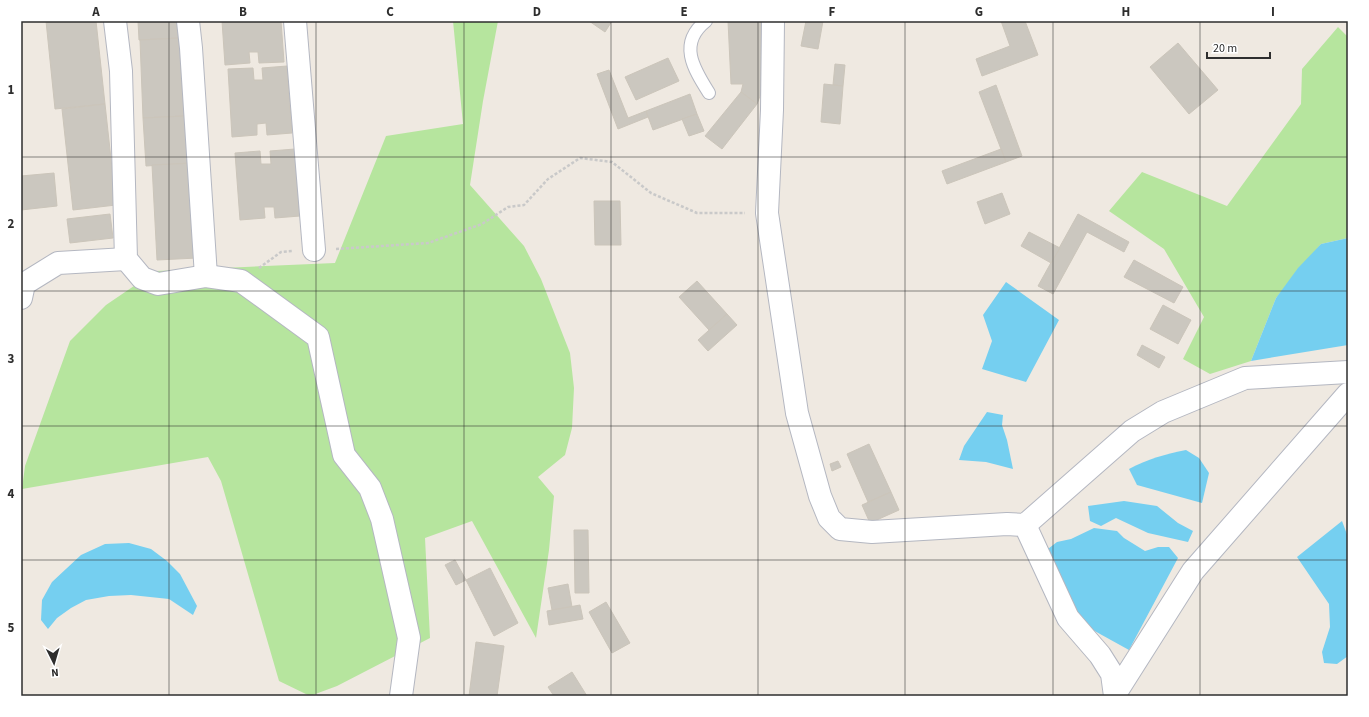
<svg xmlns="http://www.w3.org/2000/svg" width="1369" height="717" font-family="'Source Sans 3',sans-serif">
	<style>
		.green { fill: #b6e59e }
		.water { fill: #75cff0 }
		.building { fill: #cbc7bf; stroke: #cbc5ba }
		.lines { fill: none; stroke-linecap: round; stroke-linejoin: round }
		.service-casing { stroke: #b4b7c1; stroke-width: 14 }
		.minor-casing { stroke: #b4b7c1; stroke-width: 24 }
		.path { stroke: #c9c9c9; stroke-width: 2.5; stroke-dasharray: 3 2; stroke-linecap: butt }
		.service { stroke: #fff; stroke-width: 12 }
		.minor { stroke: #fff; stroke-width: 22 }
		.grid { fill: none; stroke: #2e2e2e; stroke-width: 1; stroke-opacity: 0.55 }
		.neatline { fill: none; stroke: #2e2e2e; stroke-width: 1.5 }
		.grid-label { font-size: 13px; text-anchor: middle; font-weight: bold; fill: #2e2e2e }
	</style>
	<rect width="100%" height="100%" fill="#efe9e1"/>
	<g class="green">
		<path d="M453,21h45l-15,80 -13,84 54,61 17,33 29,74 4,35 -2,40 -7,27 -27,22 16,19 -5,54 -13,88 -64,-117 -47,17 5,100 -93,48 -27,10 -31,-15 -58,-200 -13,-24 -186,32 3,-23 45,-125 36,-36 50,-34 179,-8 51,-127 77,-12z"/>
		<path d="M1338,27l10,10v201l-27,6 -45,54 -25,63 -41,13 -27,-15 21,-42 -40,-68 -55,-38 33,-39 85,34 74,-102 1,-35z"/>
	</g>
	<g class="water">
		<path d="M1348,238v107l-97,16 25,-63 22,-30 23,-24z"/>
		<path d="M1006,282l53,38 -33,62 -44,-13 10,-28 -9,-26z"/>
		<path d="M987,412l16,3 -1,10 5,15 6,29 -27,-7 -27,-2 5,-14z"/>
		<path d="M1186,450l13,8 10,15 -7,30 -65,-18 -8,-16c18,-10 37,-15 57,-19z"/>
		<path d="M1124,501l33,5 21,17 15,8 -5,11 -40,-9 -32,-15 -15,8 -11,-5 -2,-15z"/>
		<path d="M1342,521l6,16v119l-11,8 -13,-1 -2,-11 8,-25 -1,-23 -32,-47z"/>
		<path d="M1094,528l23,3 7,7 21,13 13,-4h11l9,11 -49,92 -38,-21 -18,-18 -29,-59 13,-10 14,-3z"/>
		<path d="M129,543l22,6 16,12 13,13 17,32 -4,9 -24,-16 -38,-4 -22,1 -23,4 -15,8 -14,10 -9,11 -7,-9 1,-20 10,-18 29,-27 24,-11z"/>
	</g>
	<g class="building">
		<path d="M46,21h50l9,83 -50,5z"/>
		<path d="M138,21h42l1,17 -42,2z"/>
		<path d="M222,21h59l3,41 -25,1 -1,-11h-9l1,11 -25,2z"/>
		<path d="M589,21h23l-7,11z"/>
		<path d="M728,21h34l3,62 -8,21 -16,-12 2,-8h-12z"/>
		<path d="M806,21h17l-5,28 -17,-3z"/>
		<path d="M1001,21h24l13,34 -56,21 -6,-17 34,-13z"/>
		<path d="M181,38l4,78 -42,2 -3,-78z"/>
		<path d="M1178,43l40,47 -29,24 -39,-47z"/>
		<path d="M668,58l11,23 -43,19 -11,-23z"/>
		<path d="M835,64l10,1 -2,21 -10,-1z"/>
		<path d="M287,66l5,67 -25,2 -1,-12 -9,1v11l-25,2 -4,-68 25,-1 1,12h9l-1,-12z"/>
		<path d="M609,70l19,48 18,-7 2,6 -30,12 -21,-55z"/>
		<path d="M824,84l19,2 -3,38 -19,-2z"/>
		<path d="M996,85l26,71 -16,6 -27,-70z"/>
		<path d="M741,92l16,12 -35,45 -17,-13z"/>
		<path d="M690,94l7,20 -44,16 -7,-19z"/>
		<path d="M105,104l11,101 -43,5 -11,-101z"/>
		<path d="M697,114l7,17 -15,5 -7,-17z"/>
		<path d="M185,116l8,47 -47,3 -3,-48z"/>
		<path d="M295,149l5,67 -25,2 -1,-11h-10l1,11 -25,2 -5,-67 25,-2 1,13h10l-1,-13z"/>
		<path d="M1001,149l5,13 -59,22 -5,-13z"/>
		<path d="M193,163l4,95 -40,2 -5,-95z"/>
		<path d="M54,173l3,33 -36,4v-34z"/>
		<path d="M1002,193l8,21 -25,10 -8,-22z"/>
		<path d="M594,201h26l1,44h-26z"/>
		<path d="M110,214l3,24 -43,5 -3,-24z"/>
		<path d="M1078,214l51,28 -5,10 -37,-20 -34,62 -15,-8z"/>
		<path d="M1029,232l31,16 -9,15 -30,-17z"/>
		<path d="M1134,260l49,27 -9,16 -50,-26z"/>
		<path d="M697,281l30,33 -18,16 -30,-33z"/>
		<path d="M1163,305l28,15 -13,24 -28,-15z"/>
		<path d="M727,314l10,11 -29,26 -10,-11z"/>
		<path d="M1142,345l23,12 -6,11 -22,-13z"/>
		<path d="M869,444l22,48 -23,10 -21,-48z"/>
		<path d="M838,461l3,6 -9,4 -2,-7z"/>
		<path d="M891,492l8,18 -29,13 -8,-18z"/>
		<path d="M574,530h14l1,63h-14z"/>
		<path d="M455,560l11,20 -10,5 -11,-20z"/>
		<path d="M490,568l28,55 -24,13 -28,-56z"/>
		<path d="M568,584l4,23 -20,3 -4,-22z"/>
		<path d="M606,602l24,41 -18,10 -23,-41z"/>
		<path d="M580,605l3,14 -34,6 -2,-14z"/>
		<path d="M476,642l28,4 -7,50h-28z"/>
		<path d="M572,672l15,24h-33l-6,-9z"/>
	</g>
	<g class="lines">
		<g class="service-casing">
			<path id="service" d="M706,21c-28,22 -13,47 3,72"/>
		</g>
		<g class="minor-casing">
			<g id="minor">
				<path d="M115,21l6,50 5,188 16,19 16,6 48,-8 35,5 77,56 26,118 26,33 12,31 27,119 -8,58"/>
				<path d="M188,21l3,27 15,228"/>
				<path d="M295,21l19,229"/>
				<path d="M773,21l-1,89 -5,103 30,200 23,83 9,22 11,11 32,3 135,-8 18,1 107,-94 31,-19 82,-34 103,-6"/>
				<path d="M21,298l3,-14 34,-21 68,-4"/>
				<path d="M1025,525l43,93 32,37 12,19 3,22"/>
				<path d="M1115,694l78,-123 155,-177"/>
			</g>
		</g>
		<g class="path">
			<path d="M336,249l92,-6 54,-19 26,-17 16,-2 24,-26 32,-21 32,4 39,31 46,20h48"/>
			<path d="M259,268l22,-16 12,-1"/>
		</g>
		<use href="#service" class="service"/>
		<use href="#minor" class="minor"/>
	</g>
	<path class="grid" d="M169,21v675M316,21v675M464,21v675M611,21v675M758,21v675M905,21v675M1053,21v675M1200,21v675M21,157h1327M21,291h1327M21,426h1327M21,560h1327"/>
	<rect width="1369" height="717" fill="none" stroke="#ffffff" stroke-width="44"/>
	<g transform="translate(54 663) rotate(175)" stroke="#ffffff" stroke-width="3" paint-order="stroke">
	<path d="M0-3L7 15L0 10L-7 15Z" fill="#2e2e2e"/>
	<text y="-6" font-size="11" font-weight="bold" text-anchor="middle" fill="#2e2e2e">N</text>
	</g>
	<path d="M1207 52v6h63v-6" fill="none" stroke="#2e2e2e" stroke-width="2"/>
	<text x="1213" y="52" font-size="12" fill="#2e2e2e" stroke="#ffffff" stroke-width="3" paint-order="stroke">20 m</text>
	<rect x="22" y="22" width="1325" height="673" class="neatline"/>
	<g class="grid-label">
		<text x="96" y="16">A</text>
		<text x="243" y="16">B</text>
		<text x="390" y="16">C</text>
		<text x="537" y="16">D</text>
		<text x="684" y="16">E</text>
		<text x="832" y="16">F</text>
		<text x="979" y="16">G</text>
		<text x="1126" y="16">H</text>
		<text x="1273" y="16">I</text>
		<text x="11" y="94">1</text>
		<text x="11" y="228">2</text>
		<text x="11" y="363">3</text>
		<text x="11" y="498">4</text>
		<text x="11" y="632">5</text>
	</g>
</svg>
